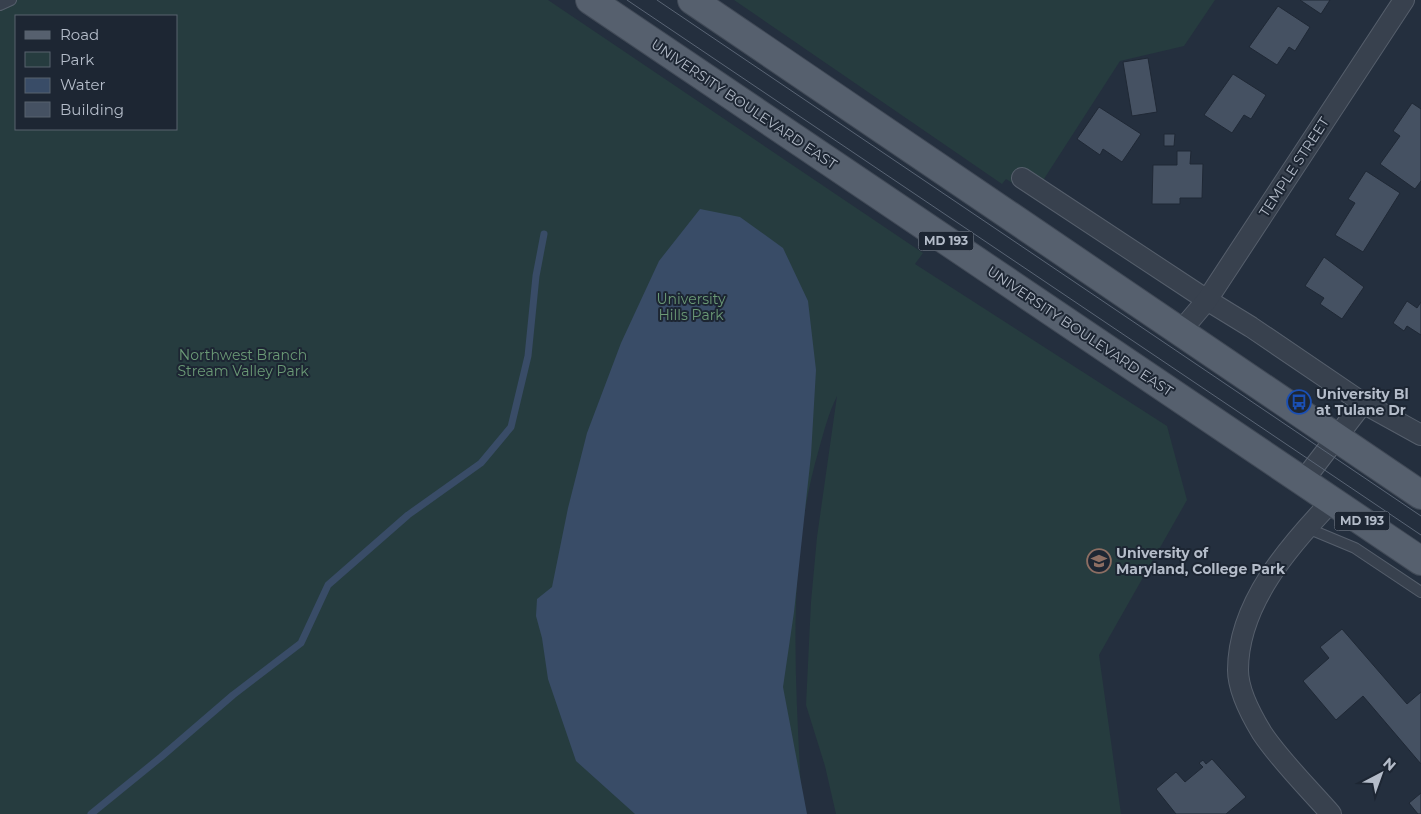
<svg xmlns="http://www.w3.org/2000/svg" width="1421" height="814" font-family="Montserrat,sans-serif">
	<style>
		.green { fill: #263c3f; fill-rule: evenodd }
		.water { fill: #394c67 }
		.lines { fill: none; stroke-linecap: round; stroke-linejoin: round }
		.stream { stroke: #394c67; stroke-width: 7 }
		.building { fill: #455162; stroke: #1f2835 }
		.service-casing { stroke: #565f6c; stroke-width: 12 }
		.minor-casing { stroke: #565f6c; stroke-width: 22 }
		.primary-casing { stroke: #414a57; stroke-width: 30 }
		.service { stroke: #38414e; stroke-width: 10 }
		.minor { stroke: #38414e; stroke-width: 20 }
		.primary { stroke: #56606e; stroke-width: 28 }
		.tram { stroke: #5a6575; stroke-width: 1 }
		.labels { text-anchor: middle; stroke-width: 4; stroke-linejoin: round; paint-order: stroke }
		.shield { fill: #1d2633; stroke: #878f9c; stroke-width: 1 }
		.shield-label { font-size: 12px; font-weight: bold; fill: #b4bcc9 }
		.street-label { font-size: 14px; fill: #b4bcc9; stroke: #1d2633 }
		.park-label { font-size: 14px; fill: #6b9a76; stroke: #1d2633 }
		.poi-label { font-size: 14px; font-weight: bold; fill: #b4bcc9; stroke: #1d2633; text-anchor: start }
	</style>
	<rect width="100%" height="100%" fill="#242f3e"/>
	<g class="green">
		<path d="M0,0h548l375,253 -8,11 252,162 20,74 -88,155 22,159h-285l-11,-48 -19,-61 5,-103 6,-65 20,-141c-8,16 -13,35 -18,53 -35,119 -22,243 -17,365h-802zM16,16h160v113h-160z"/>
		<path d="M734,0h481l-31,46 -64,15 -87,135 -27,-17 -4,5z"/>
	</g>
	<path class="water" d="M700,209l40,8 43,31 25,53 8,69 -5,85 -17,157 -11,75 24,127h-172l-59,-53 -28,-82 -6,-41 -6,-22 1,-17 15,-12 16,-79 19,-75 34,-90 38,-82z"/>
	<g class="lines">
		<path class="stream" d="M91,814l70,-57 72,-62 68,-52 27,-58 80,-70 73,-52 30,-36 17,-71 8,-80 8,-42"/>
	</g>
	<g class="building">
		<path d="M1300,0h30l-9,14z"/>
		<path d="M1278,6l32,21 -15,24 -6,-4 -12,18 -28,-18z"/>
		<path d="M1148,58l9,54 -25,4 -9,-54z"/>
		<path d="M1233,74l33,21 -15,24 -7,-4 -12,18 -28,-18z"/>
		<path d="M1412,103l9,6v72l-6,8 -35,-25 20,-28 -7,-5z"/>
		<path d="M1099,107l42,27 -19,28 -19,-13 -3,6 -23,-16z"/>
		<path d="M1164,134h11l-1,12h-10z"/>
		<path d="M1177,151h14l-1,13h13l-1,34h-22v6h-28l1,-39h24z"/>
		<path d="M1366,171l34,22 -37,59 -28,-17 20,-32 -7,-4z"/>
		<path d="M1324,257l40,30 -22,32 -22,-15 4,-6 -19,-12z"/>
		<path d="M1407,301l10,7 4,-6v33l-14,-9 -3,5 -11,-8z"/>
		<path d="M1342,629l65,75 14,-12v72l-58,-68 -27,24 -33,-39 26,-23 -9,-11z"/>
		<path d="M1212,759l34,38 -20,17h-50l-20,-25 20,-17 9,10 18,-15 -4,-4 4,-3 3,4z"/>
		<path d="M1421,793v21h-3l-9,-11z"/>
	</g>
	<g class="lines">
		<g class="service-casing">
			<g id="service">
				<path d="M0,5l11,-5"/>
				<path d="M1307,528l48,20 66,44"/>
			</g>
		</g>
		<g class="minor-casing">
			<g id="minor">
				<path d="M1022,178l185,122 44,27 112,76 58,32"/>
				<path d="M1180,332l27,-32 197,-300"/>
				<path d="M1303,481l60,-78"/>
				<path d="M1331,814c-21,-24 -52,-55 -69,-81 -11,-18 -24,-42 -24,-63 0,-66 51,-124 94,-169"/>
			</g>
		</g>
		<g class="primary-casing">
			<g id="primary">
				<path d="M590,0l831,561"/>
				<path d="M692,0l729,495"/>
			</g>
		</g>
		<use href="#service" class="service"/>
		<use href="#minor" class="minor"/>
		<use href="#primary" class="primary"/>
		<g class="tram">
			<path d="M627,0l794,535"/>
			<path d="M657,0l764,516"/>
		</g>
	</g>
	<defs>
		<g id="bus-ring" transform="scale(1.25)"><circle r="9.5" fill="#1d2633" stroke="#1a4fb4" stroke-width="1.5"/><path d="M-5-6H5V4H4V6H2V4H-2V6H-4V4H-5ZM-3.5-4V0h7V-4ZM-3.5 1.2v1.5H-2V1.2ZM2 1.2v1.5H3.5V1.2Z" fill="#1a4fb4"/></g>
		<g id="university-ring" transform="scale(1.25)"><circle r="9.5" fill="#1d2633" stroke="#8d6e63" stroke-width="1.5"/><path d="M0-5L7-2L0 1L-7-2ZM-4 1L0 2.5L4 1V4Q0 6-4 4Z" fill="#8d6e63"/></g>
	</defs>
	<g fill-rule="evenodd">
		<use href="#bus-ring" x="1299" y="402"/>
		<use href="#university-ring" x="1099" y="561"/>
	</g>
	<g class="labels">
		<g class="shield">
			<rect x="918.5" y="231.5" width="55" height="19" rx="4"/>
			<rect x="1334.5" y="511.5" width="55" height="19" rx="4"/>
		</g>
		<g class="shield-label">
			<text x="946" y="245">MD 193</text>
			<text x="1362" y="525">MD 193</text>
		</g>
		<g class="street-label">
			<text transform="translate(744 104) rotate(34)" y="5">UNIVERSITY BOULEVARD EAST</text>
			<text transform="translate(1294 167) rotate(-57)" y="5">TEMPLE STREET</text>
			<text transform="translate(1080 331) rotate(34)" y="5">UNIVERSITY BOULEVARD EAST</text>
		</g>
		<g class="park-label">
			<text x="691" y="304">University<tspan x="691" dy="16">Hills Park</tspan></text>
			<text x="243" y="360">Northwest Branch<tspan x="243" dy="16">Stream Valley Park</tspan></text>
		</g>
		<g class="poi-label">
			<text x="1316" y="399">University Bl<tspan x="1316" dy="16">at Tulane Dr</tspan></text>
			<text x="1116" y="558">University of<tspan x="1116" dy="16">Maryland, College Park</tspan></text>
		</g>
	</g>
	<rect x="15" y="15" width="162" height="115" fill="#1d2633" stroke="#59626f"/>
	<rect x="25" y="31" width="25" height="8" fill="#56606e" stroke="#59626f"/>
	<text x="60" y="40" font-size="15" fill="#b4bcc9">Road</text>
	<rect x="25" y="52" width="25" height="15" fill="#263c3f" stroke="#59626f"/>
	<text x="60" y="65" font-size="15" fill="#b4bcc9">Park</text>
	<rect x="25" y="78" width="25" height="15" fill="#394c67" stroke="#59626f"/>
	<text x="60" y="90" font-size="15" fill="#b4bcc9">Water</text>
	<rect x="25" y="102" width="25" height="15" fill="#455162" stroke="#59626f"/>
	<text x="60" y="115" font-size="15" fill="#b4bcc9">Building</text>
	<g transform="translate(1381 774) rotate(41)" stroke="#1d2633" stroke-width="4" paint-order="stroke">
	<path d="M0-4L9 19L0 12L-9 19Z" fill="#b4bcc9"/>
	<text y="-8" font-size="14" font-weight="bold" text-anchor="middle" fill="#b4bcc9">N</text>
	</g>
</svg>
